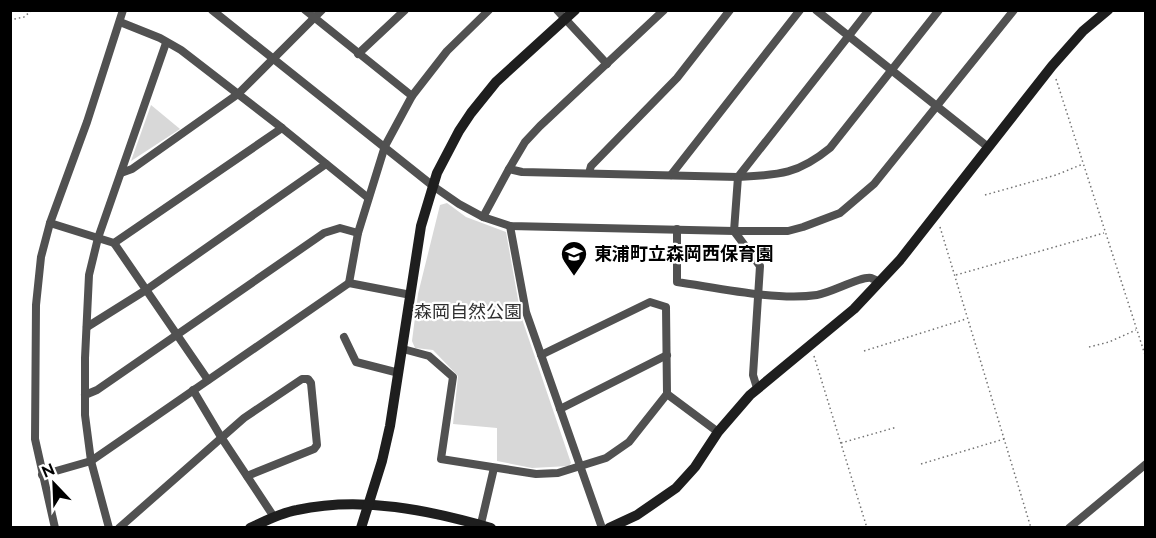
<svg xmlns="http://www.w3.org/2000/svg" width="1156" height="538" font-family="Raleway,'Noto Sans JP',sans-serif">
	<style>
		.green { fill: #d8d8d8 }
		.lines { fill: none; stroke-linecap: round; stroke-linejoin: round }
		.path { stroke: #737373; stroke-width: 1.5; stroke-dasharray: 1.5 3; stroke-linecap: butt }
		.street { stroke: #515151; stroke-width: 8 }
		.secondary { stroke: #1e1e1e; stroke-width: 10 }
		.labels { text-anchor: middle; stroke-width: 4.5; stroke-linejoin: round; paint-order: stroke }
		.poi-label { font-size: 18px; font-weight: bold; fill: #000; stroke: #fff; text-anchor: start }
		.park-label { font-size: 18px; fill: #2f2f2f; stroke: #fff }
	</style>
	<rect width="100%" height="100%" fill="#fff"/>
	<g class="green">
		<path d="M151,105l29,24 -49,32z"/>
		<path d="M447,203l19,14 40,15 15,84 50,147 -2,3 -37,2 -35,-7v-33l-44,-4 5,-48 -25,-26 -18,-2 -3,-7 6,-47 22,-89z"/>
	</g>
	<g class="lines">
		<g class="path">
			<path d="M10,20l14,-3 8,-7"/>
			<path d="M1056,79l90,279"/>
			<path d="M985,195l71,-20 27,-11"/>
			<path d="M940,227l91,301"/>
			<path d="M956,275l148,-42"/>
			<path d="M1089,347l20,-5 27,-12"/>
			<path d="M864,351l102,-32"/>
			<path d="M814,356l53,172"/>
			<path d="M841,443l56,-16"/>
			<path d="M921,464l83,-25"/>
		</g>
		<g class="street">
			<path d="M212,10l221,176 26,18 24,13 27,9 224,5h54l15,-4 37,-14 34,-29 140,-174"/>
			<path d="M557,10l50,54"/>
			<path d="M816,10l172,137"/>
			<path d="M120,22l40,16 21,12 101,78 85,69"/>
			<path d="M358,54l47,-44"/>
			<path d="M412,96l35,-45 42,-41"/>
			<path d="M509,169l16,-27 15,-16 124,-116"/>
			<path d="M121,173l11,-4 106,-75 84,-84"/>
			<path d="M589,173l2,-7 86,-88 53,-68"/>
			<path d="M671,175l129,-165"/>
			<path d="M483,217l26,-48 13,3 216,5c40,-2 59,-2 92,-29l109,-138"/>
			<path d="M50,223l64,20 168,-115"/>
			<path d="M510,226l16,86 76,216"/>
			<path d="M677,229v53c41,6 100,19 140,13 14,-2 44,-19 54,-17 0,0 7,3 8,4"/>
			<path d="M114,243l94,137"/>
			<path d="M349,283l62,12"/>
			<path d="M87,327l59,-37 180,-126"/>
			<path d="M344,337l12,25 43,11"/>
			<path d="M403,349l26,7 24,21 -12,82 95,15 22,-1 48,-15 23,-16 38,-48 -1,-87 -16,-5 -109,53"/>
			<path d="M757,388l-4,-13 7,-109 -26,-35 4,-54 131,-167"/>
			<path d="M193,390l28,47 53,80"/>
			<path d="M667,394l51,38"/>
			<path d="M85,395l12,-5 227,-157 16,-5 18,5"/>
			<path d="M560,409l107,-54"/>
			<path d="M42,475l49,-14 258,-178 9,-50 27,-87 27,-50 -107,-86"/>
			<path d="M55,528l-20,-89 1,-134 5,-48 9,-34 37,-101 36,-112"/>
			<path d="M109,528l-18,-67 -6,-46v-57l4,-83 9,-37 68,-195"/>
			<path d="M119,528l125,-110 58,-39h6l3,4 6,62 -3,4 -67,27"/>
			<path d="M480,528l14,-60"/>
			<path d="M1069,528l77,-64"/>
		</g>
		<g class="secondary">
			<path d="M250,528c15,-7 30,-15 47,-18 65,-14 132,0 194,18"/>
			<path d="M361,528l21,-67 8,-35 31,-200 16,-53 22,-42 12,-18 25,-31 79,-72"/>
			<path d="M609,528l28,-13 39,-27 19,-21 23,-35 32,-37 104,-86 46,-49 152,-194 31,-35 25,-21"/>
		</g>
	</g>
	<defs>
		<g id="school-pin" transform="scale(1.35)"><path d="M0 17L-7.5 6A9.5 9.5 0 1 1 7.5 6Z" fill="#000" stroke="#fff"/><path d="M0-5L7-2L0 1L-7-2ZM-4 1L0 2.5L4 1V4Q0 6-4 4Z" fill="#fff"/></g>
	</defs>
	<g fill-rule="evenodd">
		<use href="#school-pin" x="574" y="254"/>
	</g>
	<g class="labels">
		<g class="poi-label">
			<text x="594" y="260">東浦町立森岡西保育園</text>
		</g>
		<g class="park-label">
			<text x="468" y="318">森岡自然公園</text>
		</g>
	</g>
	<rect width="1156" height="538" fill="none" stroke="#000000" stroke-width="24"/>
	<g transform="translate(54 484) rotate(337)" stroke="#ffffff" stroke-width="4.5" paint-order="stroke">
	<path d="M0-4.5L10 22L0 15L-10 22Z" fill="#000000"/>
	<text y="-9" font-size="16" font-weight="bold" text-anchor="middle" fill="#000000">N</text>
	</g>
</svg>
